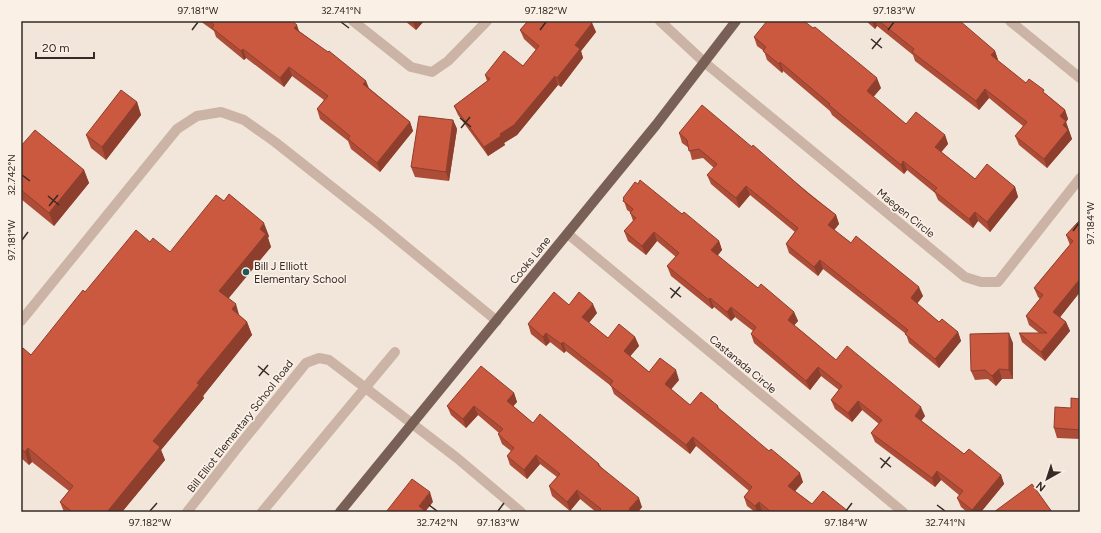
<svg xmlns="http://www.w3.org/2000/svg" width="1101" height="533" font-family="Figtree,sans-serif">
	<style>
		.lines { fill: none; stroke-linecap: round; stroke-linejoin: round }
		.minor { stroke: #cbb4a5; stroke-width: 10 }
		.major { stroke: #796057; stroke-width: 10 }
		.wall { fill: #ae4d37 }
		.shaded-wall { fill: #8d3e2d }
		.building { fill: #ca5940; stroke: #8d3e2d }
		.ticks { fill: none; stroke: #362b27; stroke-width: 1.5 }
		.poi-dot { fill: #1b5959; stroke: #faf0e6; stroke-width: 1.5 }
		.labels { text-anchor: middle; stroke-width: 3.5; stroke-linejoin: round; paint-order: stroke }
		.street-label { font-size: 11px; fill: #362b27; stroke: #faf0e6 }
		.poi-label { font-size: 11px; fill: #362b27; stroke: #faf0e6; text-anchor: start }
		.neatline { fill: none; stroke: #362b27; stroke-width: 1.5 }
		.ticks-label { font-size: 10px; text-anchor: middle; fill: #362b27 }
	</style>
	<rect width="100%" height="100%" fill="#f2e5da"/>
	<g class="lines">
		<g class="minor">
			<path d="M353,21l58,46 21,5 16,-11 39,-40"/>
			<path d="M660,21l44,41 261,215 16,5h17l82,-104"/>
			<path d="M1010,21l70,57"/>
			<path d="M568,234l335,278"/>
			<path d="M21,321l156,-192 20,-13 24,-4 23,8 31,22 100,79 122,100"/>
			<path d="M187,512l55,-70 64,-79 13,-5 10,2 128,98 64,54"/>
			<path d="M262,512l133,-160"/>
		</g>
		<path class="major" d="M340,512l316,-387 80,-104"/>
	</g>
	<g class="wall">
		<path d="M200,21h92l7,10 67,50 3,7 41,34 3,9 -33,41 -29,-23 -3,-8 -28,-22 -3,-10 7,-9 -32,-24 -8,11 -38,-29 -2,2 -28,-23 -2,-6z"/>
		<path d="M405,21h19l-8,9z"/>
		<path d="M528,21h63v1l1,1 4,9 -15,19 2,7 -22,29 -3,-2 -41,50 -13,8 1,2 -17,11 -30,-41 -4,-9 33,-25 -2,-6 38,-9 13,-16 -12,-11 -4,-9z"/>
		<path d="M866,21h91l38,30 3,9 -1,1 29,22 20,11 19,16 3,9 -2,3 6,17 -25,29 -28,-23 -4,-9 8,-10 -34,-28 -10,12 -64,-49 -2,-6 -36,-29 -2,3z"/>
		<path d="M754,37l127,51 -8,9 33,27 39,11 3,9 -7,8 34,27 40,8 3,10 -28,35 -12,-11 -5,7 -35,-28 -3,-7 -28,-23 -3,4 -72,-59 -2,-4 -47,-40 -1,2 -15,-13 -3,-9 -7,-5z"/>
		<path d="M137,102l4,13 -35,45 -15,-12 -5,-13z"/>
		<path d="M453,120l4,9 -8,52 -34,-4 -4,-10z"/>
		<path d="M679,133l73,14 84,68 3,9 -5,6 89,66 -6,8 22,18 19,10 3,9 -22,27 -30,-25 -3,-9 -83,-65 -5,7 -29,-23 -3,-9 9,-12 -45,-37 -11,13 -28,-24 -4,-9 7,-7 -11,-10 -11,2 -3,-12 -7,-5z"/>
		<path d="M21,146l63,24 5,13 -35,43 -33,-27z"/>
		<path d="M623,198l59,16 37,27 3,9 -5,6 41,32 36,24 4,9 -4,4 42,35 89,56 -4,5 43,33 37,21 3,9 -23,28h-14l-6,-5 -4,-9 2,-3 -18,-15 -6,7 -60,-45 -4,-9 8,-9 -17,-14 -10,12 -17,-13 -4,-9 8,-10 -18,-14 -11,14 -56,-47 -3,-9 2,-3 -18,-14 -4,4 -17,-14 -2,2 -41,-33 -4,-10 9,-9 -19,-16 -11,14 -18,-14 -4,-10 9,-10 -3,-9 -3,-2z"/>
		<path d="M1080,220v72l-20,25 6,5 4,9 -25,30 -23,-19 -3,-9h20l-10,-8 -3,-9 14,-17 -2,-2 -4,-9 36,-43 -4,-10z"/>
		<path d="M269,236l-1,2 3,9 -43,51 12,18 7,6 5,13 -49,61 1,2 -43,52 4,10 -43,52h-58l-4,-10 9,-11 -37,-29 -3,3 -8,-7v-108l10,5 54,-63 65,-50 20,10z"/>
		<path d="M569,305l28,8 -8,10 19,15 27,-1 4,9 -9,10 19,16 30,8 -8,9 19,16 28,1 1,3 84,73 -8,9 17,13 37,8h-87v-1l-7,1 -8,-6 -3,-9 5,-6 -53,-45 -6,8 -76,-60 -3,-8 -45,-35 -2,2 -14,-11 -4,4 -15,-12 -3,-10z"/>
		<path d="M1013,343v36h-11l-6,7 -8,-7 -13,1 -4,-9z"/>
		<path d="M514,393l3,9 -4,4 20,17 66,41 2,3 41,40 -4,5h-42l-16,-13 -10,12 -18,-15 -3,-10 8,-9 -17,-13 -13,15 -17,-14 -3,-9 4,-5 -9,-7 -4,-10 1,-1 -21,-18 -12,13 -15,-13 -4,-9z"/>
		<path d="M1080,399v40l-23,-1 -3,-10 17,-20z"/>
	</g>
	<g class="shaded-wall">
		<path d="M413,21h11l-8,9z"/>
		<path d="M872,21h4l1,5 -2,3z"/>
		<path d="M592,23l4,9 -15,19 2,7 -22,29 -4,-9 18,-33z"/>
		<path d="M297,25l3,9 -6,-6z"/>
		<path d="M243,49l3,9 -2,2 -3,-9z"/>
		<path d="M995,51l3,9 -4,5 -3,-10z"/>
		<path d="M780,62l3,9 -1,2 -3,-9z"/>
		<path d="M289,67l3,9 -8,11 -4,-9z"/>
		<path d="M555,76l3,9 -41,50 -13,8 1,2 -17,11 -4,-9 16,-13z"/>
		<path d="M877,78l4,10 -11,13 -3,-10z"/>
		<path d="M366,81l3,9 -6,-6z"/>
		<path d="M985,89l4,9 -10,12 -3,-9z"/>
		<path d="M137,102l4,13 -35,45 -4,-13z"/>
		<path d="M1065,110l3,9 -2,3 6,17 -25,29 -3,-9 16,-43z"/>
		<path d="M453,120l4,9 -8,52 -3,-9z"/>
		<path d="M410,122l3,9 -33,41 -3,-9z"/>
		<path d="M945,135l3,9 -10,12 -3,-9z"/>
		<path d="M903,161l4,9 -3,4 -3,-9z"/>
		<path d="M84,170l5,13 -35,43 -5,-13z"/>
		<path d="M746,186l4,9 -11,13 -3,-10z"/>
		<path d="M1015,187l3,10 -28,35 -3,-10z"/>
		<path d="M975,212l3,9 -5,7 -4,-9z"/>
		<path d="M836,215l3,9 -8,10 -3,-9z"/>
		<path d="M264,223l5,13 -1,2 3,9 -47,57 -5,-13z"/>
		<path d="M654,232l3,9 -11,14 -4,-9z"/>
		<path d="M719,241l3,9 -8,10 -3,-10z"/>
		<path d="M820,260l3,9 -5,7 -4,-9z"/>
		<path d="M1080,279v13l-23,29 -4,-9z"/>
		<path d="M919,287l4,9 -9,11 -3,-9z"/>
		<path d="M710,298l4,9 -2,2 -3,-9z"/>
		<path d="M236,304l4,14 -8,-9z"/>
		<path d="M593,304l4,9 -11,13 -4,-9z"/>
		<path d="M731,307l4,10 -4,4 -4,-9z"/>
		<path d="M794,312l4,9 -7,8 -3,-9z"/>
		<path d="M247,322l5,13 -49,61 1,2 -43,52 4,10 -43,52h-15l46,-71 44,-58z"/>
		<path d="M1066,322l4,9 -25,30 -4,-9z"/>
		<path d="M958,332l3,9 -22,27 -4,-9z"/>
		<path d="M546,333l4,9 -4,4 -3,-9z"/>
		<path d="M1009,333l4,10v36l-4,-9z"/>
		<path d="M635,337l4,9 -12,14 -3,-9z"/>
		<path d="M563,342l3,9 -2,2 -3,-9z"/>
		<path d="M818,367l3,9 -11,14 -4,-9z"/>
		<path d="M999,369l3,10 -6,7 -4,-10z"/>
		<path d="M676,370l3,10 -11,13 -3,-9z"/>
		<path d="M514,393l3,9 -7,8 -3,-9z"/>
		<path d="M858,401l4,9 -10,12 -4,-9z"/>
		<path d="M474,406l4,9 -12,13 -3,-9z"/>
		<path d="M921,407l4,9 -7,9 -3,-9z"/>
		<path d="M693,437l3,9 -6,8 -4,-9z"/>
		<path d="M28,448l4,14 -3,3 -4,-13z"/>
		<path d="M536,455l4,9 -13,15 -3,-9z"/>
		<path d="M937,471l4,9 -6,7 -3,-9z"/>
		<path d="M800,473l3,9 -12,14 -3,-10z"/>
		<path d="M1001,475l3,9 -23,28h-8l-1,-2z"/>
		<path d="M577,490l3,9 -10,12 -3,-9z"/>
		<path d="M430,492l3,10 -8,10 -6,-6z"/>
		<path d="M639,498l3,9 -4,5h-8l-1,-3z"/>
		<path d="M759,502l3,9 -1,1h-4l-2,-6z"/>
	</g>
	<g class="building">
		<path d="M209,21h83l5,4 -3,3 34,24 1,-1 37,30 -3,3 47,38 -33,41 -29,-24 2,-3 -33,-27 11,-13 -39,-29 -9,11 -37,-29 -2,2 -29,-23 2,-3z"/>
		<path d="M528,21h62l2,2 -17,22 5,4 -23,29 -2,-2 -41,49 -14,9 1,2 -17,11 -30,-41 36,-27 -5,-4 19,-24 19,15 16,-20 -19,-16z"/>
		<path d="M767,21h37l9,7 2,-1 62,51 -10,13 39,33 10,-12 29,23 -10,12 40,32 12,-15 28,23 -28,35 -12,-10 -6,7 -35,-28 3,-3 -34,-27 -2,4 -72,-60 1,-1 -50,-42 -1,2 -16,-13 3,-4 -12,-10z"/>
		<path d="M879,21h81l35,30 -4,4 35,28 3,-4 15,11 -1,2 22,18 -5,6 6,5 -3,4 5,5 -24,29 -29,-23 12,-14 -42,-33 -9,12 -64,-49 2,-3z"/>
		<path d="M121,90l16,12 -35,45 -16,-12z"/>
		<path d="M702,105l50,42 1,-2 57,50 26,20 -8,10 23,18 5,-7 63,51 -8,11 28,24 3,-3 16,13 -23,27 -30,-25 3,-4 -88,-70 -6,7 -28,-23 12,-16 -52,-42 -10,12 -29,-23 10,-11 -18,-15 -10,2 -2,-11 -8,-7z"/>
		<path d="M419,116l34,4 -7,52 -35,-5z"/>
		<path d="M35,130l49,40 -35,43 -28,-23v-44z"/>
		<path d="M640,180l42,34 2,-2 35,29 -8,9 47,38 3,-4 33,28 -6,8 48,40 11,-14 74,61 -6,9 49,38 5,-5 32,26 -29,35 -15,-12 6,-7 -26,-20 -5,7 -61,-45 11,-13 -24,-19 -10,12 -17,-13 11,-14 -24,-19 -12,14 -55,-47 5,-7 -25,-20 -4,5 -17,-14 -1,2 -42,-34 12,-13 -25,-21 -12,14 -18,-15 12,-13 -6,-5 3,-4 -10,-8 1,-2 -1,-1 12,-16 3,2z"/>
		<path d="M229,194l35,29 -4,6 6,5 -47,57 17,13 -4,5 15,13 -50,61 2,2 -46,56 7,6 -53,65h-35l-12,-10 13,-16 -45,-38 -3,4 -4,-3v-99l2,-2 8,7 52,-65 2,2 51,-62 14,12 3,-4 17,14 46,-57 8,6z"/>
		<path d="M1080,220v59l-27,33 13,10 -25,30 -22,-19h28l-21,-17 17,-21 -9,-7 39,-47 -7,-6z"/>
		<path d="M554,292l15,13 10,-13 14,12 -11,13 26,21 11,-14 16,13 -11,14 25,21 11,-14 16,12 -11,14 25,21 11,-13 17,14 -1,1 52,44 2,-2 29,24 -12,13 24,18 11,-13 26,21h-78l-12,-10 -4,4 -11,-9 8,-10 -59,-50 -7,8 -76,-60 3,-4 -50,-39 -2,2 -15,-11 -3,4 -15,-13z"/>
		<path d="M1009,333v37l-10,-1 -7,7 -7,-6 -14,1 -1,-37z"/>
		<path d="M481,366l33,27 -7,8 26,22 7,-9 59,50 -1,1 41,33 -10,11 4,3h-35l3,-3 -24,-19 -10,12 -18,-16 11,-12 -24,-19 -12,15 -17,-14 7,-8 -16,-14 5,-5 -29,-23 -11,13 -16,-13z"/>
		<path d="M1071,398l9,1v31l-26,-2 1,-21 16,1z"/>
		<path d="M412,479l18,13 -11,14 7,6h-40z"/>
		<path d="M1032,484l20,28h-58z"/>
	</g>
	<path class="ticks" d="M341,22l8,6M192,30l6,-8M540,30l6,-8M888,30l6,-8M871,39l11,9M872,49l9,-11M460,118l11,9M461,128l9,-11M22,175l8,6M48,196l11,9M49,206l9,-11M1073,231l6,-8M22,240l6,-8M670,288l11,9M671,298l9,-11M258,366l11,9M259,376l9,-11M880,458l11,9M881,468l9,-11M429,505l8,6M937,505l8,6M150,511l7,-8M498,511l6,-8M846,511l6,-8"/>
	<circle class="poi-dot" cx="246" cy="272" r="4"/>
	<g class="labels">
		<g class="street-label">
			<text transform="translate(906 213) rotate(39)" y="4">Maegen Circle</text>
			<text transform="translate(530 260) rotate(-51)" y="4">Cooks Lane</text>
			<text transform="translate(743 364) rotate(40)" y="4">Castanada Circle</text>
			<text transform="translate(240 426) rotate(-52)" y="4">Bill Elliot Elementary School Road</text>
		</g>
		<g class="poi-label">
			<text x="254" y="270">Bill J Elliott<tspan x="254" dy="13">Elementary School</tspan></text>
		</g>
	</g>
	<rect width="1101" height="533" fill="none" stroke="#faf0e6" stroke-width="44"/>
	<g transform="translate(1047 479) rotate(219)" stroke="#faf0e6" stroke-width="3" paint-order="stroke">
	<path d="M0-3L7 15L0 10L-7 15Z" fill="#362b27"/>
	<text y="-6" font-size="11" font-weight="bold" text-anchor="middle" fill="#362b27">N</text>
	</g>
	<path d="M36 52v6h58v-6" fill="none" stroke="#362b27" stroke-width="2"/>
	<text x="42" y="52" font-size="12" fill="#362b27" stroke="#faf0e6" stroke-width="3" paint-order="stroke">20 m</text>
	<rect x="22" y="22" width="1057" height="489" class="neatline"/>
	<g class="ticks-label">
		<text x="198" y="14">97.181°W</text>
		<text x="341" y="14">32.741°N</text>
		<text x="546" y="14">97.182°W</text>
		<text x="894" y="14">97.183°W</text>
		<text transform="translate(11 175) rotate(-90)" y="4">32.742°N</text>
		<text transform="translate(1090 223) rotate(-90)" y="4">97.184°W</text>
		<text transform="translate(11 240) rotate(-90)" y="4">97.181°W</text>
		<text x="150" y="526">97.182°W</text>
		<text x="437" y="526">32.742°N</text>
		<text x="498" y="526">97.183°W</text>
		<text x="846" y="526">97.184°W</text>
		<text x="945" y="526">32.741°N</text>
	</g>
</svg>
